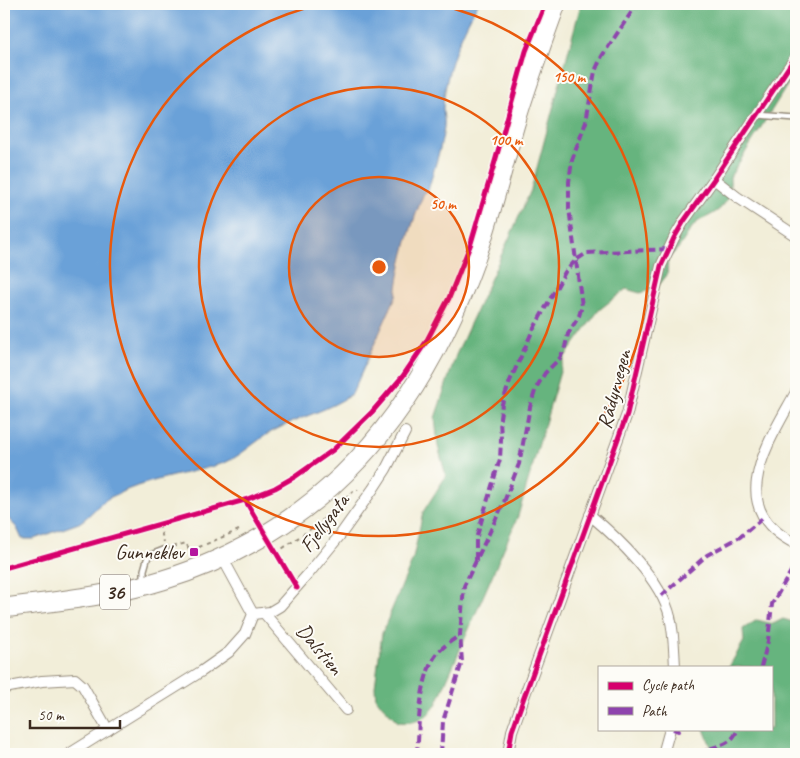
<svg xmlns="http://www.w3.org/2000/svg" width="800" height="758" font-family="Caveat,sans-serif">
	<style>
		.forest { fill: #66b47e; stroke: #506f4e }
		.water { fill: #6ba1d8; stroke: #53667b }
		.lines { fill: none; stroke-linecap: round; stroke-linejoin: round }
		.lane-casing { stroke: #968c7c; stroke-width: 8 }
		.street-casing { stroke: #968c7c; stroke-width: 12 }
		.highway-casing { stroke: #968c7c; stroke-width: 21 }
		.path { stroke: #968c7c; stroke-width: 2; stroke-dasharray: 4 4; stroke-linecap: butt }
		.lane { stroke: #fff; stroke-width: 5 }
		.street { stroke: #fff; stroke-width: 10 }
		.highway { stroke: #fff; stroke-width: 19 }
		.quiet { stroke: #8e44ad; stroke-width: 4; stroke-dasharray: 8 4; stroke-linecap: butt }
		.cycleway-casing { stroke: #fdfcf7; stroke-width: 8 }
		.cycleway { stroke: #d6006c; stroke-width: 5 }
		.ring { fill: none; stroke: #e8590c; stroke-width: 2.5 }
		.poi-dot { fill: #b5179e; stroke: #fdfcf7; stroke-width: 2 }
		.labels { text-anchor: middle; stroke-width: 4; stroke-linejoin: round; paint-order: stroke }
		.shield { fill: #fdfcf7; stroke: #75695f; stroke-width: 1 }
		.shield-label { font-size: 20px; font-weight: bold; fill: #3b2a1e }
		.street-label { font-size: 21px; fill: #3b2a1e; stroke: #fdfcf7 }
		.poi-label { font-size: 21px; fill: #3b2a1e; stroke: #fdfcf7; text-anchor: end }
		.centre { fill: #e8590c; stroke: #fdfcf7; stroke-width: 2.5 }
		.ring-label { font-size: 15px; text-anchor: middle; font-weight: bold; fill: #e8590c; stroke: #fdfcf7; stroke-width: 4; stroke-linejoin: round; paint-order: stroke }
	</style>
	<rect width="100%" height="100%" fill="#fdfcf7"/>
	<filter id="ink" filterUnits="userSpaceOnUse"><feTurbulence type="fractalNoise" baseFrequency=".02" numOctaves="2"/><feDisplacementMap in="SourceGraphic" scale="10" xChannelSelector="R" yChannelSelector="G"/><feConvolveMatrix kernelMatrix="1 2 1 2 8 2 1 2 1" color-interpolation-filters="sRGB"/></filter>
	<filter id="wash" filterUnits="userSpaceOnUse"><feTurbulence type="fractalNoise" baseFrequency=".0096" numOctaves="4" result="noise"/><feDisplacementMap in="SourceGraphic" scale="20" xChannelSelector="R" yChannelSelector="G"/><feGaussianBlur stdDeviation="1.12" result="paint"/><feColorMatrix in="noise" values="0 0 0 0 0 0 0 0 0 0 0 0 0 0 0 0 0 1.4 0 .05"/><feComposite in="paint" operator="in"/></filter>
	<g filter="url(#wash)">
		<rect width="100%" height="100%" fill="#f2eed9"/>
		<g class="forest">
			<path d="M581,4h215v67l-66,106c1,20 -4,31 -23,40 -4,2 -10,4 -13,8 -11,14 -11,21 -26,33l-1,17 -7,9 -9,6 -11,3 -14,-4 -27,21 -35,48 -46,158 -82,189c-10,14 -20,19 -38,17l-22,-23 -1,-12 7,-54 31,-74 10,-47 23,-36 -8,-30 -3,-28 21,-63 75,-165z"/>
			<path d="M783,619l13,4v131h-82l-10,-25h67v-62h-42l15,-26 -1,-12 14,-9 16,4z"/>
		</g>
		<path class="water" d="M4,4h474c-18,30 -33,69 -35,104 0,7 2,13 1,19 -2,20 -11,44 -16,64l-4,2c-13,32 -24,67 -28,103l-44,98c-24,17 -53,23 -79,37 -16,8 -36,29 -52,33 -37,11 -75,15 -110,33 -13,6 -20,19 -32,26l-45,16h-12l-5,-11 -13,-14z"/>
	</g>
	<g filter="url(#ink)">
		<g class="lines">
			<g class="lane-casing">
				<g id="lane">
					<path d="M757,115l39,3"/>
					<path d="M144,580v-10l4,-14 18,-7"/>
				</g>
			</g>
			<g class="street-casing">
				<g id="street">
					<path d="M714,179l23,18 59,39"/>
					<path d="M796,392c-27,50 -74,116 0,152"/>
					<path d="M590,515c28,23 72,66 80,102 4,16 4,33 5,50"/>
					<path d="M264,613l82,97"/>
					<path d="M253,614l17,-2 10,-6 29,-33 32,-39 32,-45 13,-20 19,-37"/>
					<path d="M4,688l38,-7 33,-2 8,7 25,44"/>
					<path d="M69,754l133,-83 27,-19 16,-18 8,-20 -31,-57"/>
					<path d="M508,754l4,-23 11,-31 104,-286 34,-148 13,-28 10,-17 30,-42 82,-123"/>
					<path d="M663,754l7,-25"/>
				</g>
			</g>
			<g class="highway-casing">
				<path id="highway" d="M4,608c53,-7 108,-12 159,-28 161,-49 258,-168 313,-323 15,-42 26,-87 38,-130 12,-41 27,-82 42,-123"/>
			</g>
			<g class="path">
				<path d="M159,525l5,17"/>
				<path d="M173,547l13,-4 4,8 49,-21"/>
				<path d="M276,553l42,-29 38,-35 2,1"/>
			</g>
			<use href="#lane" class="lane"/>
			<use href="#street" class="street"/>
			<use href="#highway" class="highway"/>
			<g class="quiet">
				<path d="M476,560v-21l24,-80 1,-19 -1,-22 2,-14 8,-23 22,-49 33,-60 11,-12 11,-7 82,-4"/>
				<path d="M661,596l46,-41 33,-18 24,-20"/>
				<path d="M761,667l7,-26 4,-37 24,-41"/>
				<path d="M673,729l5,2 4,-2"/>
				<path d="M416,754c3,-11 2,-23 3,-35 1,-15 6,-48 15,-61 6,-10 16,-16 26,-23"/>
				<path d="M441,754l2,-33 19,-59 -2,-27 4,-49 40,-84 15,-38 11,-57 6,-19 9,-15 15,-15 5,-11 3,-13 11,-18 3,-10 -13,-98v-26l3,-22 14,-38 9,-51 7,-15 35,-52"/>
				<path d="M700,754c15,-11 29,-4 38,-25"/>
			</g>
			<g class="cycleway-casing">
				<g id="cycleway">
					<path d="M245,500l52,88"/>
					<path d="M4,568l241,-68 30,-12 21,-12 37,-26 39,-38 31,-36 23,-34 23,-44 22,-55 25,-85 30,-107 19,-47"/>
					<path d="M508,754l4,-23 11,-31 104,-286 34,-148 13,-28 10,-17 30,-42 82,-123"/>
				</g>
			</g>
			<use href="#cycleway" class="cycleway"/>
		</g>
	</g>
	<circle cx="379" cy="267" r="90" fill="#e8590c" fill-opacity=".12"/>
	<g class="ring">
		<circle cx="379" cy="267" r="90"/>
		<circle cx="379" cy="267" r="180"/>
		<path d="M435 4A269 269 0 1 1 323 4"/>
	</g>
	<rect class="poi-dot" x="189" y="547" width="10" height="10" rx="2.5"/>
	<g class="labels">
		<rect class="shield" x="100" y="574.5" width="30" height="35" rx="4"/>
		<g class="shield-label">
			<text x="115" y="599">36</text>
		</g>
		<g class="street-label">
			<text transform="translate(614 389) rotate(-75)" y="7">Rådyrvegen</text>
			<text transform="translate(324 523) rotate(-53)" y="7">Fjellygata</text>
			<text transform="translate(320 649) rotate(50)" y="7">Dalstien</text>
		</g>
		<g class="poi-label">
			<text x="184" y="559">Gunneklev</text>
		</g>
	</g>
	<circle cx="379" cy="267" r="8" class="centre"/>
	<g class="ring-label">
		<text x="569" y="82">150 m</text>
		<text x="506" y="145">100 m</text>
		<text x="443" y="209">50 m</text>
	</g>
	<rect width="800" height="758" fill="none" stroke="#fdfcf7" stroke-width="20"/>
	<rect x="598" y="666" width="175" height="65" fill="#fdfcf7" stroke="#afa8a0"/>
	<rect x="608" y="682" width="25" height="8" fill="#d6006c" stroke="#afa8a0"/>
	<text x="642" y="690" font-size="15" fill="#3b2a1e">Cycle path</text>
	<rect x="608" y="707" width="25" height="8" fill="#8e44ad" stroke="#afa8a0"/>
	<text x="642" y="716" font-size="15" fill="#3b2a1e">Path</text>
	<path d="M30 720v8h90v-8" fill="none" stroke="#3b2a1e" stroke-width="2.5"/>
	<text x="38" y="720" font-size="15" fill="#3b2a1e" stroke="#fdfcf7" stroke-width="4" paint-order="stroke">50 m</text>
</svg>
